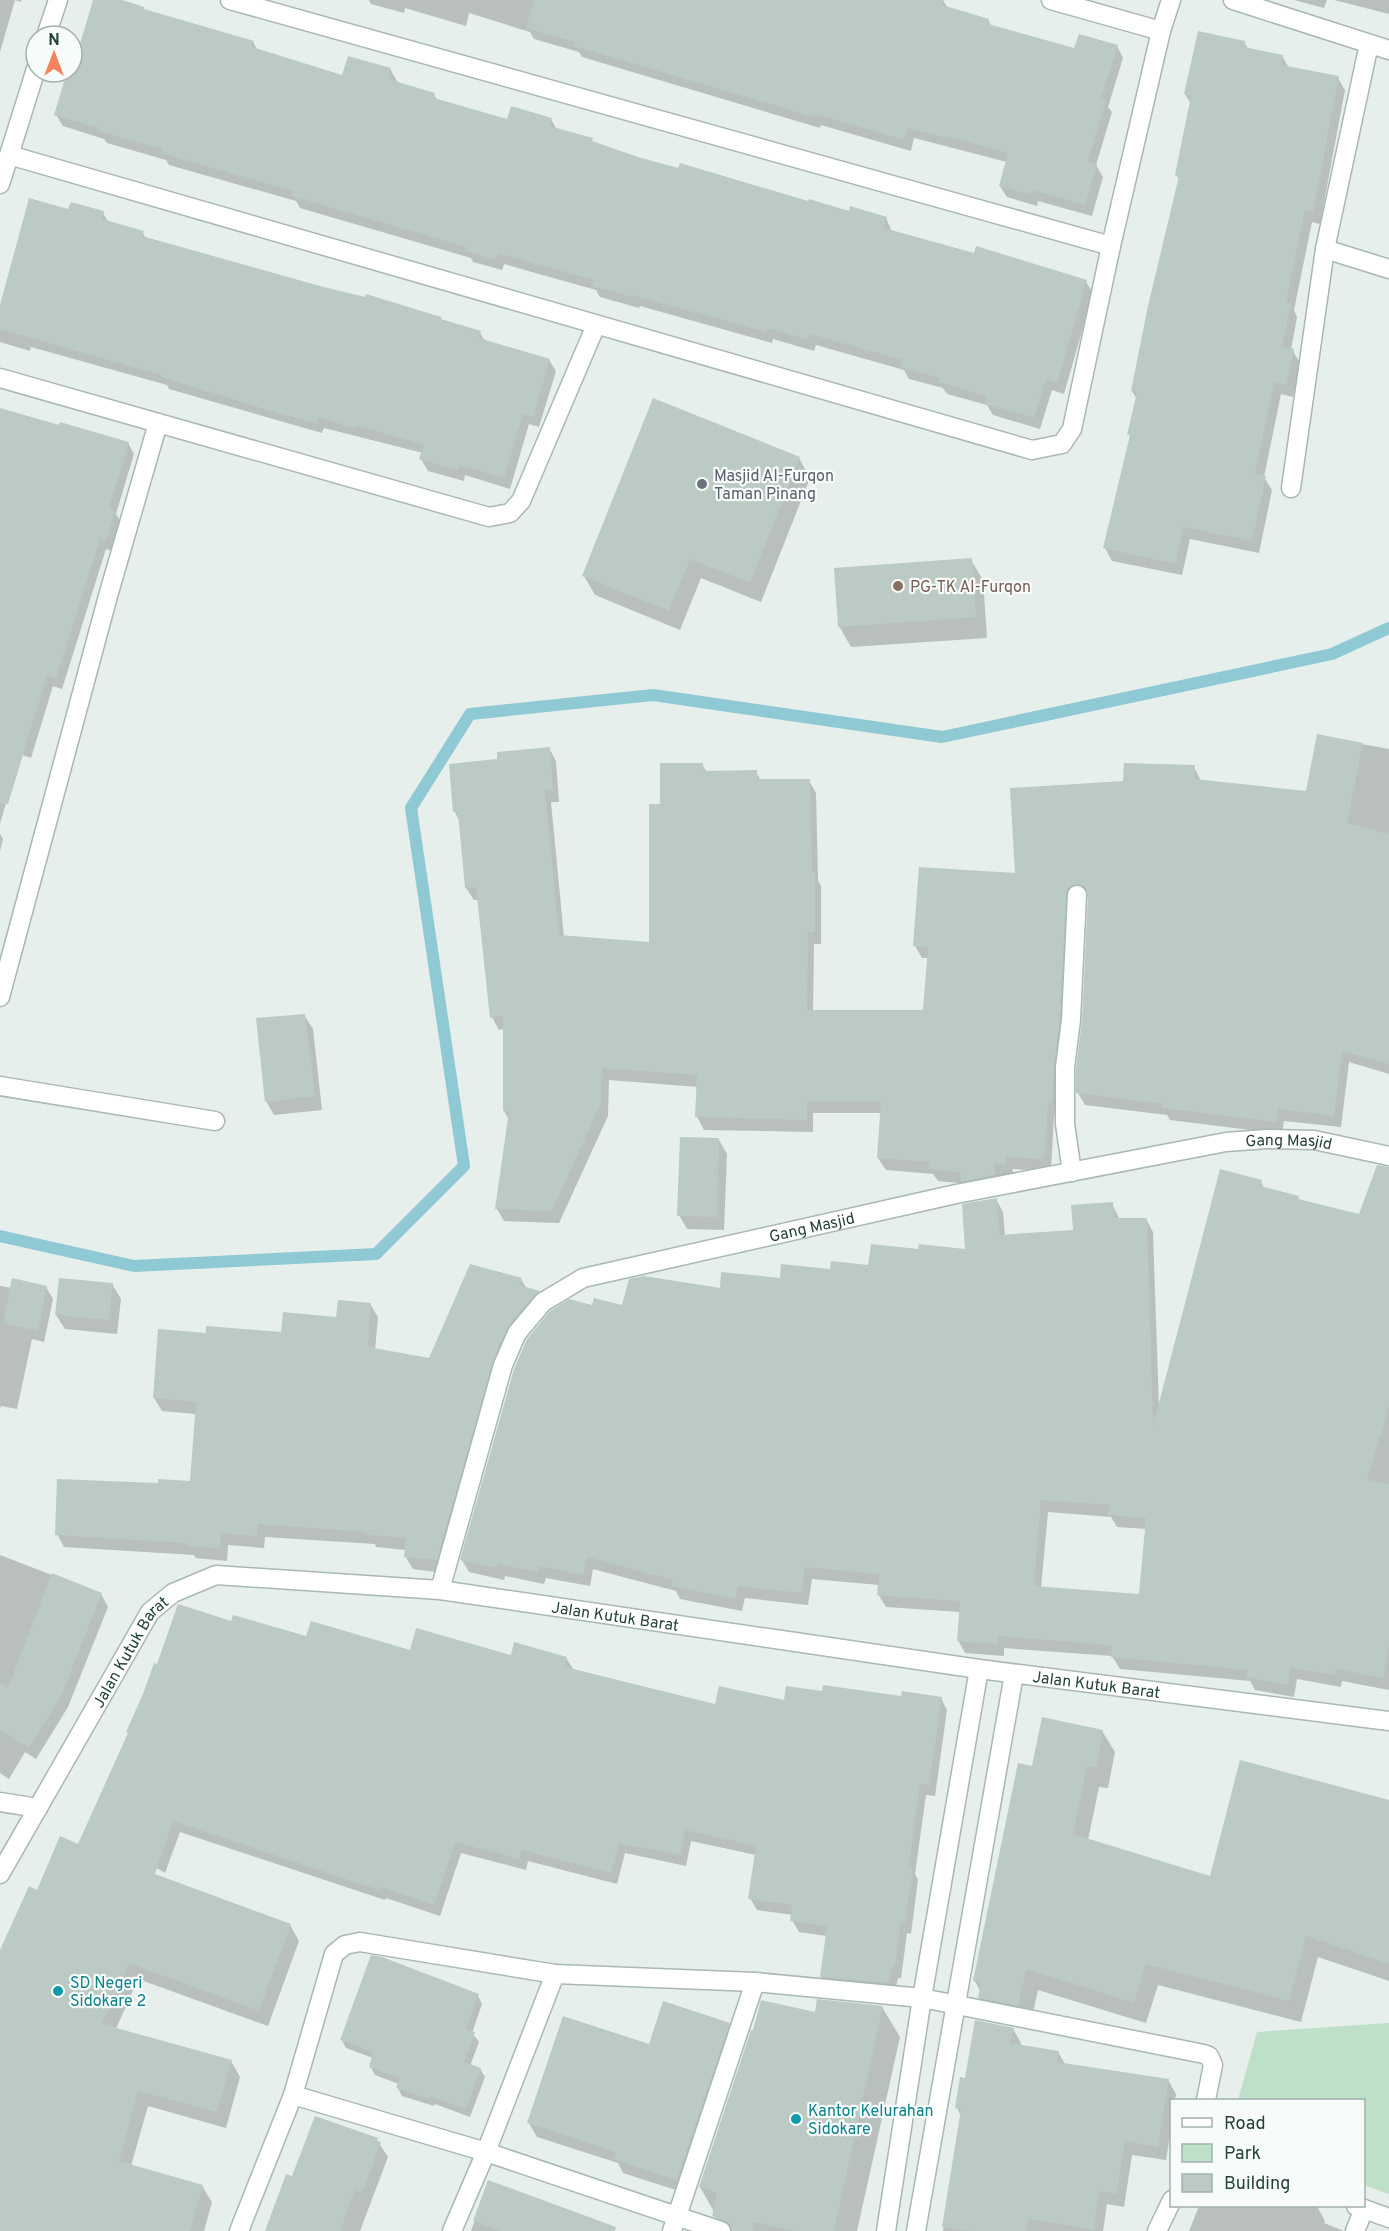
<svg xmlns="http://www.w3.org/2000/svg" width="1389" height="2231" font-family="Overpass,sans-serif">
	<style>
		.green { fill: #bfe0c8 }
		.shadow { fill: #0003; fill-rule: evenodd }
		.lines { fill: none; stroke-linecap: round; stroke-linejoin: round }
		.stream { stroke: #8ec9d4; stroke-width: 12 }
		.building { fill: #bbcac4; fill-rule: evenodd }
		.minor-casing { stroke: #a8b8b2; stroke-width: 21 }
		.tertiary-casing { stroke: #a8b8b2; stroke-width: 21 }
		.minor { stroke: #fff; stroke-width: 18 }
		.tertiary { stroke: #fff; stroke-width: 18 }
		.worship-dot { fill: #6b7280; stroke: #f7fbf9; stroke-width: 2 }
		.education-dot { fill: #8d6e63; stroke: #f7fbf9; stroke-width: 2 }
		.culture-dot { fill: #0f9aa8; stroke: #f7fbf9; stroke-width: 2 }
		.labels { text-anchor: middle; stroke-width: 4.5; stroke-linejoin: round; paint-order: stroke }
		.worship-label { font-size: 16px; fill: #5b616d; stroke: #f7fbf9; text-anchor: start }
		.education-label { font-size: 16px; fill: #785e54; stroke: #f7fbf9; text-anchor: start }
		.street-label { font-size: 16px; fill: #24423a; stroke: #f7fbf9 }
		.culture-label { font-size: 16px; fill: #0d838f; stroke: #f7fbf9; text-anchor: start }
	</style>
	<rect width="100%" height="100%" fill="#e6efeb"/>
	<path class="green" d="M1389,2023v171l-25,-9v-85h-126l19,-68z"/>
	<g class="shadow">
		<path d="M0,0h21v2l-6,-2 -15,52z"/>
		<path d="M94,0h22l29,11 108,31 5,9 85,25 47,-7 7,12 -1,2 38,12 4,6 70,20 43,-2 6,11 35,10 2,4 44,14 171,45 77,15 6,14 83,23 111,27 7,11 -29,101 -12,-4 -12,39 -47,-14 -6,-10 -40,-11 -4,-6 -34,-9 -5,-9 -88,-25 -2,6 -41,-12 -1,4 -132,-37 -1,2 -39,-11 -4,-7 -92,-26 -2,6 -29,-8 -2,-4 -171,-50 -4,-7 -127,-36 -3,-5 -59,-17 -3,-4 -41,-13 -7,-11 13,-43h3v-7h3z"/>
		<path d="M369,0h574l5,9 40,11 4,7 83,23 42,-4 6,12 -15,49 4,5 -16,53 7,12 -11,39 -54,-15 -1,5 -30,-9 -7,-11 7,-24 -93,-24 -3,13 -90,-26 -1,3 -238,-71 -3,-5 -45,-13 -4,-7 -61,-19 -3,13 -61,-18 -1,5 -33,-9z"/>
		<path d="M1294,0h33l-3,8z"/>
		<path d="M1334,0h55v14z"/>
		<path d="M1244,42l4,7 34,7 7,12 49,10 7,12 -25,134 -8,-2 -18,88 3,7 -6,33 2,1 7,12 -7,34 -12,-3 -17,83 8,13 -13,63 -69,-14 -8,36 -70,-14 -7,-13 26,-110 -2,-4 8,-35 -5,-8 48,-211 -4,-5 15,-71 -6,-10z"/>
		<path d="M30,199l39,12 34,2 6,10 34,10 3,6 174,48 120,31 2,3 38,12 5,8 64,19 7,11 -17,56 -10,-3 -19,65 -45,-14 -1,6 -36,-10 -7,-12 2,-6 -99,-25 -2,5 -153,-44 -2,-4 -136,-38 -1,4 -30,-9v-32z"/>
		<path d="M0,410l128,33 6,11 -18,60 5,8 -9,29 -6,-2 -44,140 -9,-3 -22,72 -11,-4 -20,70z"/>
		<path d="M799,458l11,20 -49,124 -60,-24 -21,52 -85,-35 -11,-19z"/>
		<path d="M971,560l12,20 4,58 -136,9 -12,-21z"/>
		<path d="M1318,736l71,13v325l-40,-12 -8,65 -57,-6 -2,13 -112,-14 -3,-5 -82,-10 -7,-12 6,-72 6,-124 -5,-1 -26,219h-5l-3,56 -38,-2 -1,8 -11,-1 1,11 -64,-6 -5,-7 -47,-4 -8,-12 3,-45h-68v19l-109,-2 -7,-13 1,-30 -89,-7 -1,36 -49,107 -55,-2 -7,-12 12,-89 -5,-9v-82l-5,1 -7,-13 -13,-117h-5l-8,-12 -6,-66 -5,-10 44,-51 50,-13 7,13 3,41h-8l13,135 86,7 11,-138 41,-42 5,9 49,-1 5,9h48l7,12 2,87 3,6v58h-7l-1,68h112l3,-54h-6l-7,-12 101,-71 109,-93 69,-15 7,14 107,11z"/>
		<path d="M0,834l3,5 -3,12z"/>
		<path d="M304,1015l9,14 9,81 -48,5 -8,-14z"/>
		<path d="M719,1140l8,14 -3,76 -37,-1 -8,-14z"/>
		<path d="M1389,1177v513l-47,-9 -1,6 -44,-8 -3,18 -39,-7 -5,-9 -130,-12 -8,-13 -108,-8v8l-39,-3 -7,-13 2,-28 -74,-5 -8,-13 1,-9 -67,-6 -4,26 -63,-7 -3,13 -62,-12 -4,-8 -83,-22 -3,17 -44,-8 -2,6 -39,-8 -1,4 -35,-8 -7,-12 131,-253h30l208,-36 39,-4 50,-17 47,1 29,-52 7,13 2,24 69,-5 38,-27 8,16 26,-1 7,13 6,176 102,-226 3,6 34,9 2,4 60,15zM1048,1512l63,5 6,10 30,2 -7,67 -99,-8z"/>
		<path d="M521,1279l6,10 12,3 7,13 -31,34 -71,234 -31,-4 -8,-13 1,-6 -30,-3 -1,-3 -110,-7 -1,11 -36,-3 -1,16 -31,-3 -2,-3 -130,-8 -7,-13 102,-50 32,-1 5,-69 -34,-3 -8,-13 53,-63 75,-1 56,-15 32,-15 8,13 -3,33 55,9z"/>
		<path d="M112,1284l9,15 -4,35 -52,-5 -9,-14z"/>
		<path d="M0,1286l12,2 34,-1 7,12 -9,43 -12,-3 -15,70 -16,-3 -1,3z"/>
		<path d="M0,1555l101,39 7,13 -40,100 -32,52 -11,-7 -16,27 -9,-6z"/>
		<path d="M232,1623l75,15 104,14 155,6 7,11 143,37 69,-4 39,-9 117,5 6,12 -12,86 -9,-1 -11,79 3,6 -7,54 -4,-1 -6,45h-3l-4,17 -66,-7 -7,-11 6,-41 -28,-4 -7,-12 1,-5 -36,-5 -7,-12 6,-43 -65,-14 -5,25 -61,-13 -8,31 -89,-23 -2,9 -65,-17 -21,63 -54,-18 -1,2 -205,-68 -15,41 -67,-41 60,-166z"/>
		<path d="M1102,1731l13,21 -7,36 -9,-1 -11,53 123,38 178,-77v180l-71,-24 -17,65 -143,-37 -12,38 -108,-33 -8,36 -38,-7 -12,-22 1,-5 -7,-12 60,-213z"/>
		<path d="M38,1892l252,33 9,16 -31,85 -130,-47 -22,50 115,32 9,16 -14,51 -78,-22 -17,60 71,20 10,16 -8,29h-204v-277z"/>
		<path d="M478,1996l4,8 -10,29 7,9 -9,24 10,3 5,8 -15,40 -35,-13 -1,2 -32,-10 -4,-8 1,-4 -24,-9 -5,-9 3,-8 -27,-10 -4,-8z"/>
		<path d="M882,2007l18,30 -43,194h-132l-25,-44 116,-174z"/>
		<path d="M729,2024l8,14 -52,155 -62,-20 -5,-10 -81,-26 -8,-14 121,-77z"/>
		<path d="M1013,2029l8,14 -1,3 38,6 7,12 103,16 8,14 -1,6h-3v22l-6,38 -34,-5 -8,52 -17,-3 -4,27h-160l18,-115 -4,-8 9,-28z"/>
		<path d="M377,2140l11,17 -28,74h-90l23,-53z"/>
		<path d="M489,2182l118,49h-136z"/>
		<path d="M1199,2206h66l6,2 1,-2h38l8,2 7,13 -1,2 20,8h-155z"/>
	</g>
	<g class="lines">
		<path class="stream" d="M0,1236l134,30 242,-12 88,-88 -53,-358 59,-94 183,-19 289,42 390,-83 57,-26"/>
	</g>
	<g class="building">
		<path d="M93,0h29l22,7v2l110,32 -2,6 90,28 6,-19 43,12 -3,11 47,14 -1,5 73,21 4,-13 41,12 -3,8 44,12 -1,3 46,16 40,11 2,-5 128,38 1,-2 40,12 1,-5 37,11 -3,11 90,25 2,-7 111,34 -30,103 -11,-4 -12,39 -50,-14 3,-8 -49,-14 1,-4 -38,-11 2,-7 -93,-26 -2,6 -41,-12 -1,4 -133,-37v2l-41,-11 2,-6 -96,-27 -2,7 -31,-9 1,-4 -174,-51 1,-5 -132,-38 1,-4 -64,-18 1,-3 -45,-13 13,-43h5v-9l2,1z"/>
		<path d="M534,0h409l-1,5 47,14 -1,5 86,24 5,-14 39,11 -17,53 5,2 -18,61 9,3 -12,41 -53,-15 -2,5 -31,-9 9,-33 -61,-17 -1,2 -38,-10 -4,12 -89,-26 -1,3 -240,-71 1,-4 -49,-14z"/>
		<path d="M1198,31l47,10 -1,6 39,8 -2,10 58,11 -26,136 -8,-2 -19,92 5,1 -9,44 12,2 -8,36 -12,-3 -19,92 11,2 -14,65 -69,-14 -7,37 -73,-16 27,-113h-3l10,-43 -6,-1 17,-85 31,-130 -4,-1 16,-79 -7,-2z"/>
		<path d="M29,198l39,11 3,-7 33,9 -2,8 42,12 -2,5 178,50 45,11 1,-3 75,23v2l40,12 -2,7 71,21 -17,58 -10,-3 -19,64 -45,-13 -2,5 -38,-11 5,-14 -68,-20 -1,3 -37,-11 -2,6 -35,-9 -120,-37 1,-2 -162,-46v-24z"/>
		<path d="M653,398l147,59 -50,126 -60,-24 -21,52 -87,-35z"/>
		<path d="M0,408l59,17 1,-3 69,20 -20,66 6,2 -9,31 -6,-2 -44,140 -9,-3 -39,128 -8,-1z"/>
		<path d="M972,558l4,59 -138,10 -4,-59z"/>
		<path d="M1317,734l46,9 -16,80 42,11v230l-47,-13 -8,65 -56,-7 -2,13 -115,-14 1,-4 -86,-11v-25l6,-47 6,-125 -4,-10 -7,-2 -9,4 -2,6 -6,125 -6,47 -2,37h-4l-4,56 -38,-2v8l-11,-1v11l-34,7 -1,-10 -31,-3 1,-7 -53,-4 4,-57h-74v19l-112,-3 2,-42 -95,-7 -1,35 -49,108 -57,-2 14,-98h-6v-95l-13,2 -14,-131 -11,1 -7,-76h-5l-4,-48 48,-5v-7l53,-5 3,43h-8l14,145 90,7v-138h11v-41h43v8l54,-1v9h53l2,93h3v60h-7l-1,78h116l5,-63 -15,-1 6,-79 96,6 -5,-85 113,-7 1,-18 71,2 -1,14 112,12z"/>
		<path d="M305,1014l10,82 -50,6 -9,-84z"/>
		<path d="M680,1137l39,1 -2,79 -40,-1z"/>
		<path d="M1377,1165l12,2v239l-22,74 22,4v160l-6,34 -47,-9 -2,6 -43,-7 -4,17 -41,-8 2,-7 -137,-13 1,-12 -114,-9 -1,8 -40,-3 3,-40 -83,-6 2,-21 -74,-7 -3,26 -64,-7 -3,13 -64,-13 2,-6 -86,-23 -4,18 -44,-9 -1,6 -40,-8 -1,4 -37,-8 54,-191 13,-30 23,-28 19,-12 23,6 2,-7 28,7 7,-26 15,-3 76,12 1,-16 59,6 1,-14 49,5 1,-8 37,4 3,-21 47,5 1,-5 46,5 -3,-45 35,-6 2,37 74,-5 -2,-25 42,-3 1,16h33l6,208 67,-257 42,11 -2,6 39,10 -1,3 61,15zM1041,1500l68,5 -1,10 38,3 -7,76 -105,-8z"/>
		<path d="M470,1264l52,14 -3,7 21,6 -32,35 -15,35 -56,199 -33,-3 2,-19 -39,-3v-3l-109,-8 -1,12 -36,-3 -1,15 -33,-2v-3l-132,-8 2,-56 101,4v-4l32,2 6,-79 -43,-4 5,-69 48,4v-7l75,6 2,-20 53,5 2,-17 33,3 -3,44 61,11z"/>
		<path d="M12,1278l35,8 -9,45 -35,-8z"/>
		<path d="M59,1278l54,5 -4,37 -54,-5z"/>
		<path d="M52,1573l50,20 -41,103 -32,52 -29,-18v-47l8,5z"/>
		<path d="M178,1604l53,17 2,-6 73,21 5,-15 99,29 6,-22 95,27 3,-13 53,15 -2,10 150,37 4,-18 65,14 2,-14 36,5 1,-6 78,11 1,-5 40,6 -13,88 -9,-1 -11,82 4,1 -8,56 -4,-1 -6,45h-3l-4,16 -68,-6 7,-51 -37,-5 2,-16 -44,-6 8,-53 -71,-16 -5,25 -61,-12 -8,30 -89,-23 -3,9 -64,-17 -21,63 -54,-18 -1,3 -206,-69 -18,53 136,50 -32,87 -130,-48 -27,61 130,36 -15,52 -79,-21 -19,70 84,24 -13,46h-190v-281l29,-64 8,4 23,-54 18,8 50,-111 -2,-1 17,-38 11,-31 3,1z"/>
		<path d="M1042,1717l61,13 -7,38 -9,-2 -14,68 137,42 30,-116 149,40v164l-83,-28 -17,65 -143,-37 -12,39 -108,-34 -8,37 -40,-8 3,-16 -8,-1 45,-218 14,3z"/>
		<path d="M371,1955l11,2 97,37 -13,35 9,3 -11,30 17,6 -15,41 -36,-13v3l-34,-11 4,-10 -31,-11 4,-15 -33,-12z"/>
		<path d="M817,1999l66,7 -49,225h-38l-42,-9 -2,9h-20l-3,-8 -17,-7 5,-23 -18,-6 52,-157h2l8,-30 54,12z"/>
		<path d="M663,2001l67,22 -53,157 -64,-21 3,-7 -89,-29 36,-107 86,28z"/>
		<path d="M975,2020l39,8 -4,15 49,8 -2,11 112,17 -11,68 -33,-6 -8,53 -18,-3 -5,39 -65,-11 -3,12h-56l-28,-4 19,-118 -6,-1 5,-31 5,1z"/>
		<path d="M315,2116l63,22 -1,3 4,1 -19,51 -7,-3 -15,41h-75l21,-57 6,2z"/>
		<path d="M488,2180l128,47 -1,4h-114l-28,-10z"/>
	</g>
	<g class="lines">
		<g class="minor-casing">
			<g id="minor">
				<path d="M230,0l881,246"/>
				<path d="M1051,0l110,31"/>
				<path d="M1233,0l156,50"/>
				<path d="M46,36l12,-36"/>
				<path d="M1369,44l-44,205 64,20"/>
				<path d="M9,155l1023,295 30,-6 10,-15 39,-183 50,-215 10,-31"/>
				<path d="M0,184l36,-115"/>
				<path d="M0,378l489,139 21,-4 11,-12 75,-176"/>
				<path d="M1291,488l34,-239"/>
				<path d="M0,997l108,-401 50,-173"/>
				<path d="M0,1086l215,35"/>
				<path d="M1072,1172l-7,-48v-57l6,-47 6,-125"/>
				<path id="s1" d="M440,1590l63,-225 14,-32 26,-31 40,-24 373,-84 270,-52 41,-3 47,1 75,16"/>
				<path d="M0,1802l38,6"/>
				<path d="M293,2095l193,57 235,79"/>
				<path d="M1356,2206l33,12"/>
				<path d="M239,2231l54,-136 41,-141 11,-9 15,-3 195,32 200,8 167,16 282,56 5,2 4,9 -7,35"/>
				<path d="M452,2231l34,-79 69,-178"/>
				<path d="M672,2231l83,-249"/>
				<path d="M886,2231l36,-233 57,-329"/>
				<path d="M916,2231l98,-557"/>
				<path d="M1157,2231l15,-31"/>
				<path d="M1355,2231l9,-22"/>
			</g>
		</g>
		<g class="tertiary-casing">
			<g id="tertiary">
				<path id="s2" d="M0,1874l150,-262 23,-19 43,-18 224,15 539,79 410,52"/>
			</g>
		</g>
		<use href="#minor" class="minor"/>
		<use href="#tertiary" class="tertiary"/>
	</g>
	<circle class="worship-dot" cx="702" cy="484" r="6"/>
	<circle class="education-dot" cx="898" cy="586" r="6"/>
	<g class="culture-dot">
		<circle cx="58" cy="1991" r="6"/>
		<circle cx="796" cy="2119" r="6"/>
	</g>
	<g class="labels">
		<g class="worship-label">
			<text x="714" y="481">Masjid Al-Furqon<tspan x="714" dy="18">Taman Pinang</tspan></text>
		</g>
		<g class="education-label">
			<text x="910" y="592">PG-TK Al-Furqon</text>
		</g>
		<g class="street-label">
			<text dy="6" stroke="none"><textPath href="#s1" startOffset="1076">Gang Masjid</textPath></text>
			<text dy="6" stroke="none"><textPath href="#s1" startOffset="590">Gang Masjid</textPath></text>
			<text dy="6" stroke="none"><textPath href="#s2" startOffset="780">Jalan Kutuk Barat</textPath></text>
			<text dy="6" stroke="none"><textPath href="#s2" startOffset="258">Jalan Kutuk Barat</textPath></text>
			<text dy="6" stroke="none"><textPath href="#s2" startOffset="1266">Jalan Kutuk Barat</textPath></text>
		</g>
		<g class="culture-label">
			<text x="70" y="1988">SD Negeri<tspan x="70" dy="18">Sidokare 2</tspan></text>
			<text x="808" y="2116">Kantor Kelurahan<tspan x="808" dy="18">Sidokare</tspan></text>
		</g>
	</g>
	<rect x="1170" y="2099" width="195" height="108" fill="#f7fbf9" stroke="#a3b1ad" stroke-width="1.5"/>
	<rect x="1182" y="2118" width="30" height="9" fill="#ffffff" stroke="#a3b1ad" stroke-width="1.5"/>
	<text x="1224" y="2129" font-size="18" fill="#24423a">Road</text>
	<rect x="1182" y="2144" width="30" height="18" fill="#bfe0c8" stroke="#a3b1ad" stroke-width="1.5"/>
	<text x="1224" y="2159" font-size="18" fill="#24423a">Park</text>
	<rect x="1182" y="2174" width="30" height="18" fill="#bbcac4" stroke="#a3b1ad" stroke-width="1.5"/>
	<text x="1224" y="2189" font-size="18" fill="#24423a">Building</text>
	<g transform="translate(54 54)"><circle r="28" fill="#f7fbf9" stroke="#a3b1ad" stroke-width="1.5"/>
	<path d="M0-4.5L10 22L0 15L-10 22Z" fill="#f4845f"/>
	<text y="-9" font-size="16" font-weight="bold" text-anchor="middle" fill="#24423a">N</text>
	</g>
</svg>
